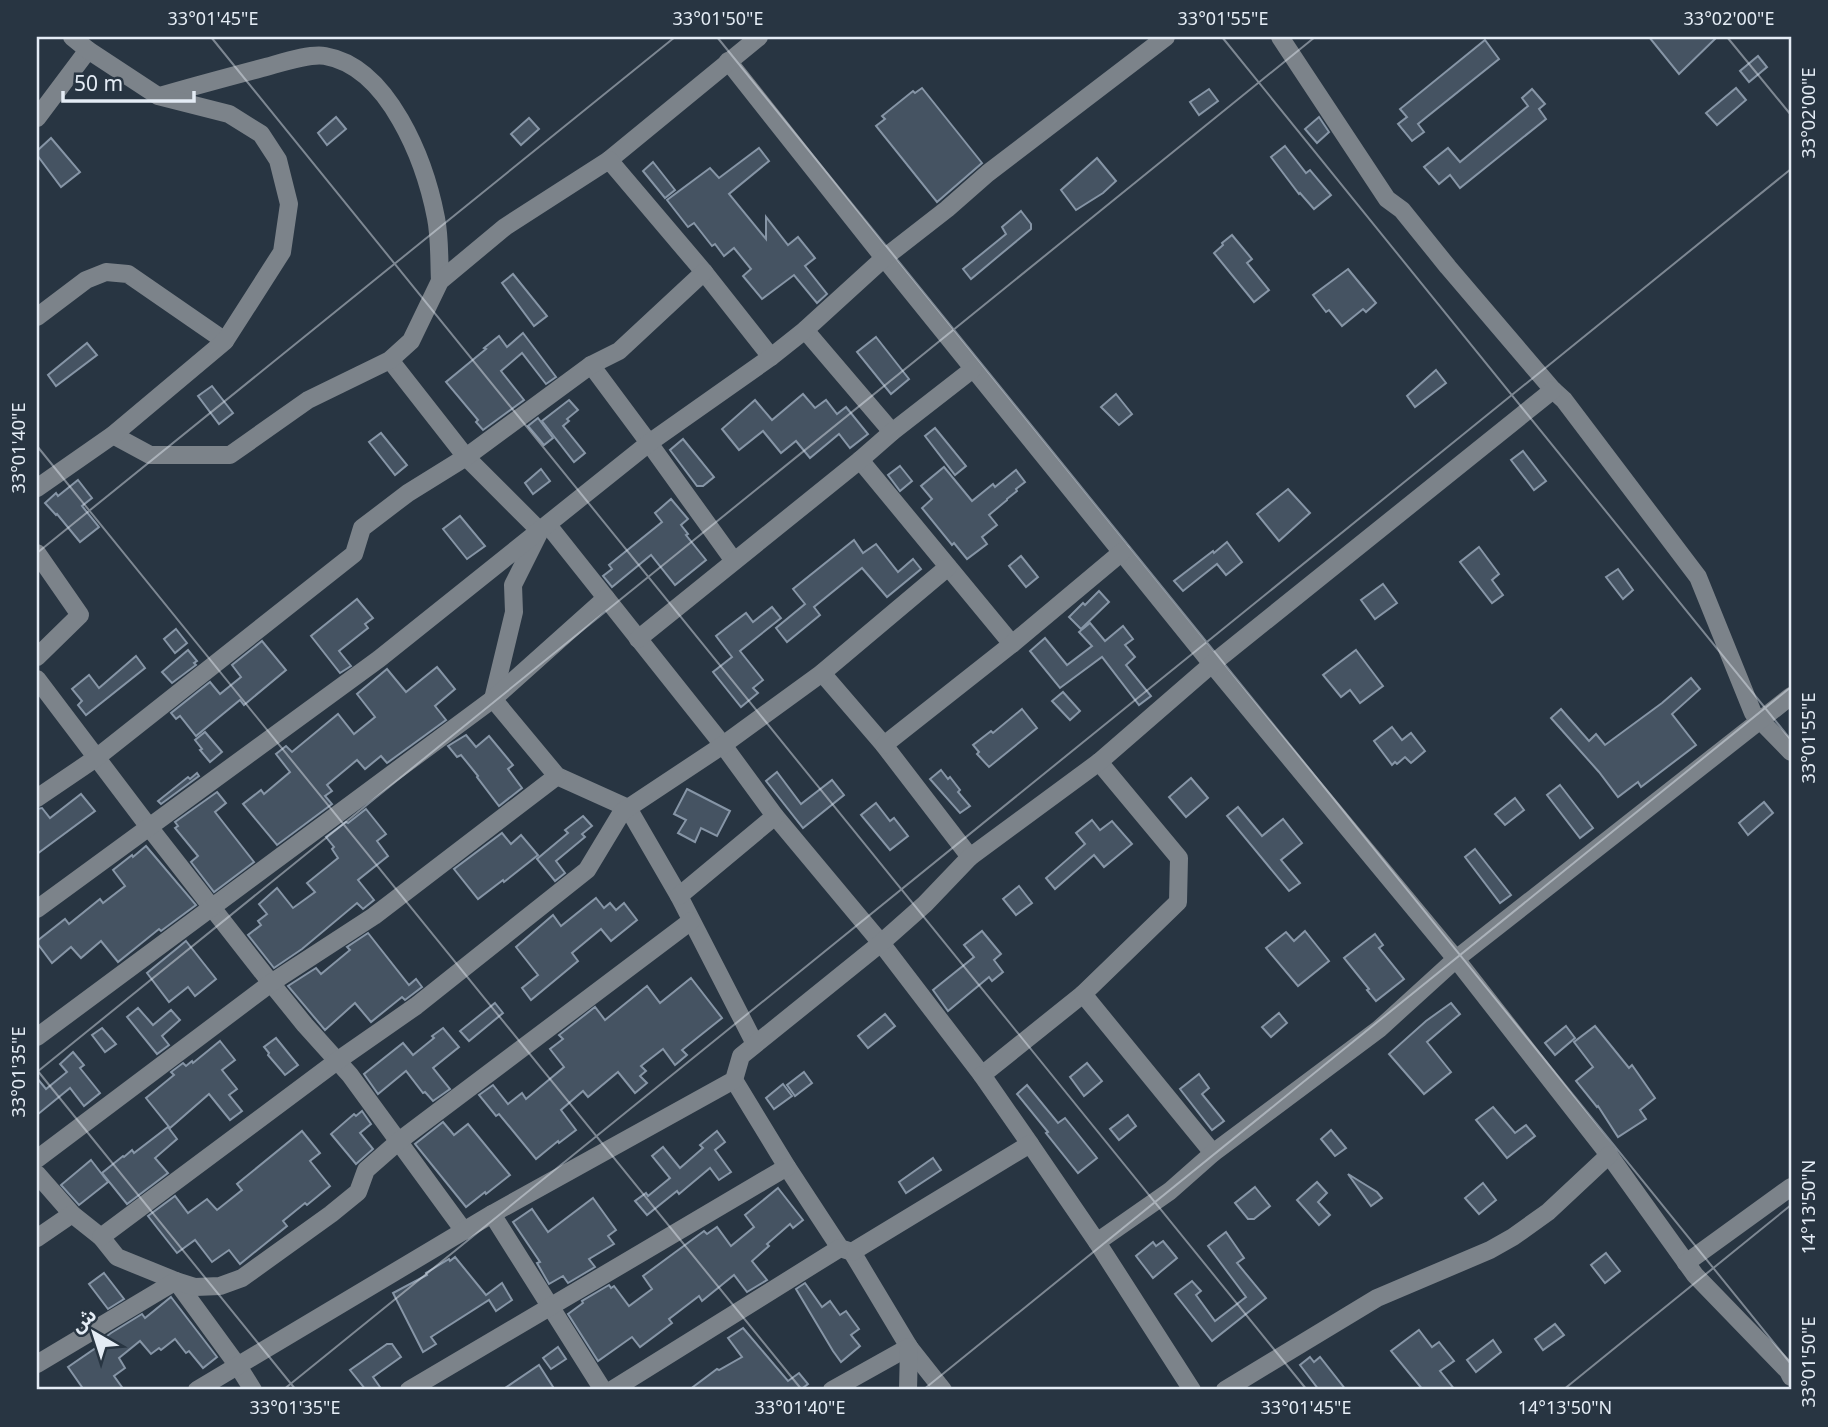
<svg xmlns="http://www.w3.org/2000/svg" width="1828" height="1427" font-family="'Noto Sans','Noto Sans Arabic',sans-serif">
	<style>
		.building { fill: #455362; stroke: #8695a6; stroke-width: 2 }
		.lines { fill: none; stroke-linecap: round; stroke-linejoin: round }
		.minor { stroke: #7c838a; stroke-width: 18 }
		.ticks { fill: none; stroke: #e4ecf5; stroke-width: 2; stroke-opacity: 0.45 }
		.neatline { fill: none; stroke: #e4ecf5; stroke-width: 2.5 }
		.ticks-label { font-size: 18px; text-anchor: middle; fill: #e4ecf5 }
	</style>
	<rect width="100%" height="100%" fill="#283542"/>
	<g class="building">
		<path d="M1649,37h68l-38,37z"/>
		<path d="M1485,40l14,19 -81,65 6,8 -12,9 -14,-17 9,-7 -7,-8z"/>
		<path d="M1758,56l9,11 -18,15 -9,-11z"/>
		<path d="M922,88l60,75 -45,39 -61,-76 9,-7 -3,-3 31,-25 2,2z"/>
		<path d="M1736,88l10,12 -29,25 -11,-12z"/>
		<path d="M1209,89l9,12 -19,14 -9,-13z"/>
		<path d="M1532,89l13,15 -6,5 7,10 -86,69 -10,-13 -11,9 -15,-17 24,-19 12,14 68,-56 -6,-8z"/>
		<path d="M336,117l10,12 -19,16 -9,-12z"/>
		<path d="M1319,117l10,15 -12,11 -12,-14z"/>
		<path d="M529,118l10,11 -18,16 -10,-11z"/>
		<path d="M51,138l29,34 -19,15 -24,-32v-4z"/>
		<path d="M1285,146l21,27 4,-3 21,25 -17,14 -14,-16 -1,1 -28,-37z"/>
		<path d="M759,148l10,13 -40,33 37,45v-22l22,28 10,-8 17,21 -10,8 22,28 -10,9 -23,-28 -32,24 -19,-23 8,-7 -17,-21 -10,8 -9,-12 -3,2 -18,-23 -6,4 -21,-27 43,-32 9,10z"/>
		<path d="M1097,158l19,23 -13,12 -27,17 -15,-20z"/>
		<path d="M653,162l22,28 -10,8 -22,-27z"/>
		<path d="M1021,211l10,13v5l-60,50 -8,-10 43,-35 -4,-7z"/>
		<path d="M1232,235l20,24 -5,4 22,27 -15,12 -40,-49 9,-8 -1,-2z"/>
		<path d="M1348,269l28,34 -10,9 -3,-3 -21,17 -13,-16 -3,2 -13,-17z"/>
		<path d="M513,274l34,42 -13,10 -32,-43z"/>
		<path d="M523,333l33,44 -10,7 -24,-31 -21,18 23,29 -41,30 -7,-8 2,-2 -32,-38 40,-33 -2,-1 15,-12 8,11z"/>
		<path d="M876,337l33,42 -18,15 -34,-42z"/>
		<path d="M87,343l10,12 -41,31 -8,-11z"/>
		<path d="M1436,370l10,13 -31,24 -8,-11z"/>
		<path d="M212,386l21,27 -14,11 -21,-28z"/>
		<path d="M803,394l12,14 11,-8 11,14 9,-7 22,27 -18,14 -11,-14 -29,24 -14,-17 -15,12 -18,-22 -24,19 -17,-21 33,-29 17,20z"/>
		<path d="M1116,394l16,20 -13,11 -18,-18z"/>
		<path d="M569,400l9,10 -11,9 2,2 -6,5 22,27 -11,9 -32,-41z"/>
		<path d="M538,418l15,20 -9,7 -16,-19z"/>
		<path d="M935,428l31,38 -11,9 -30,-39z"/>
		<path d="M381,433l26,32 -12,10 -26,-33z"/>
		<path d="M683,439l31,38 -11,9h-6l-27,-36z"/>
		<path d="M1523,451l23,30 -12,9 -23,-30z"/>
		<path d="M900,466l12,15 -12,10 -12,-16z"/>
		<path d="M944,467l28,34 21,-17 2,3 21,-17 9,12 -9,7 1,2 -10,8v1l-18,15 8,10 -15,12 5,7 -20,15 -13,-16 -2,2 -30,-37 10,-9 -11,-13z"/>
		<path d="M541,469l9,12 -17,13 -8,-11z"/>
		<path d="M78,480l14,18 -10,8 17,21 -19,15 -23,-28 -1,1 -11,-12 11,-10 2,3z"/>
		<path d="M1288,489l22,24 -31,28 -22,-27z"/>
		<path d="M671,499l17,20 -7,6 7,9 -2,1 20,25 -31,25 -24,-30 -39,32 -9,-11 9,-7 -3,-4 53,-43 -7,-9z"/>
		<path d="M460,516l25,30 -18,13 -24,-30z"/>
		<path d="M854,540l9,13 13,-9 22,28 15,-13 8,10 -34,28 -25,-29 -48,39 6,8 -33,27 -11,-14 29,-24 -12,-15z"/>
		<path d="M1227,542l15,20 -16,13 -9,-11 -34,27 -9,-10 39,-30 1,2z"/>
		<path d="M1479,547l20,27 -7,6 11,15 -11,8 -32,-41z"/>
		<path d="M1021,556l17,21 -12,10 -17,-21z"/>
		<path d="M1618,569l15,21 -10,9 -17,-22z"/>
		<path d="M1383,584l14,19 -22,16 -14,-19z"/>
		<path d="M1099,591l10,11 -28,27 -12,-12 14,-14 2,2z"/>
		<path d="M357,599l16,19 -8,6 3,4 -29,23 12,15 -11,7 -29,-37z"/>
		<path d="M772,607l9,11 -41,33 23,29 -10,8 5,5 -17,14 -28,-35 19,-15 -16,-21 30,-23 7,9z"/>
		<path d="M1090,623l15,18 18,-15 10,13 -8,6 10,12 -9,8 25,31 -12,9 -37,-48 -42,31 -30,-37 15,-13 22,27 25,-19 -13,-14z"/>
		<path d="M176,629l11,14 -12,10 -11,-14z"/>
		<path d="M262,641l24,29 -42,35 -4,-5 -44,36 -16,-20 -4,3 -5,-6 39,-31 10,12 21,-17 -9,-12z"/>
		<path d="M188,650l9,11 -3,2 2,2 -24,18 -10,-11z"/>
		<path d="M1356,650l27,36 -23,17 -10,-13 -9,7 -18,-22z"/>
		<path d="M136,656l9,12 -59,47 -8,-10 4,-4 -10,-12 17,-14 10,13z"/>
		<path d="M437,667l18,22 -20,17 11,14 -59,43 -6,-7 -16,13 -8,-9 -30,25 5,6 -7,5 7,8 -55,41 -34,-41 18,-14 3,4 26,-22 -14,-18 10,-8 6,6 46,-38 16,20 21,-17 -18,-23 30,-25 19,23z"/>
		<path d="M1691,678l9,11 -28,25 24,31 -55,42 -3,-5 -20,15 -19,-25 -48,-54 10,-9 28,32 7,-7 9,11 57,-42z"/>
		<path d="M1063,692l17,19 -10,9 -18,-19z"/>
		<path d="M1022,709l15,19 -48,39 -12,-13 2,-2 -6,-7 18,-14 2,2z"/>
		<path d="M1392,727l10,13 9,-7 14,18 -14,12 -6,-6 -8,7 -2,-2 -3,3 -18,-24z"/>
		<path d="M205,732l17,20 -12,10 -10,-12 2,-1 -7,-9z"/>
		<path d="M466,735l10,12 13,-11 24,29 -5,4 14,19 -23,18 -22,-29 1,-1 -17,-21 -4,2 -9,-11z"/>
		<path d="M941,770l7,9 2,-2 10,13 -2,2 12,14 -10,7 -30,-34z"/>
		<path d="M777,772l24,32 31,-24 12,15 -41,33 -37,-47z"/>
		<path d="M197,773l2,3 -38,28 -3,-3 30,-24 2,2z"/>
		<path d="M1191,778l17,20 -22,19 -17,-20z"/>
		<path d="M1560,785l33,43 -13,10 -33,-43z"/>
		<path d="M687,789l43,22 -13,25 -16,-8 -6,14 -17,-9 8,-13 -12,-6z"/>
		<path d="M217,792l9,11 -11,9 39,50 -40,30 -23,-30 7,-6 -23,-28 3,-2 -3,-4z"/>
		<path d="M81,794l14,17 -58,43v-45l5,-1 8,10z"/>
		<path d="M1515,798l9,12 -19,15 -10,-11z"/>
		<path d="M1764,802l9,11 -25,22 -9,-12z"/>
		<path d="M876,803l14,18 4,-3 14,18 -18,14 -29,-35z"/>
		<path d="M1238,807l24,29 21,-17 19,24 -21,17 19,23 -11,8 -62,-75z"/>
		<path d="M366,809l20,25 -9,7 11,15 -30,24 16,20 -11,9 -6,-6 -55,46 -28,19 -26,-33 13,-10 -3,-4 9,-7 -8,-10 18,-16 16,20 22,-16 -8,-9 31,-25 -6,-9 2,-2 -8,-10 20,-15 2,1z"/>
		<path d="M583,816l9,10 -10,8 3,3 -29,24 9,12 -10,8 -18,-22 31,-26 -3,-3z"/>
		<path d="M1092,820l8,10 12,-9 20,23 -28,23 -10,-12 -39,34 -9,-11 39,-34 -9,-11z"/>
		<path d="M502,833l9,11 10,-9 17,20 -34,27 -1,-2 -25,19 -24,-30z"/>
		<path d="M146,846l50,59 -35,26 -2,-2 -41,33 -17,-21 -20,17 -10,-11 -19,16 -15,-20v-2l28,-22 4,5 31,-25 3,4 22,-17 -12,-16 19,-15 1,2z"/>
		<path d="M1475,849l36,46 -11,8 -35,-46z"/>
		<path d="M1019,886l13,17 -16,12 -13,-16z"/>
		<path d="M596,898l8,10 6,-5 6,7 8,-7 13,17 -26,21 -10,-12 -29,24 6,8 -47,39 -9,-12 16,-13 -22,-28 37,-32 8,11z"/>
		<path d="M982,931l19,23 -7,6 9,12 -11,9 -3,-4 -41,34 -15,-21 41,-33 -10,-12z"/>
		<path d="M1305,931l24,30 -31,25 -32,-38 20,-16 8,9z"/>
		<path d="M368,933l41,52 7,-6 6,8 -17,13 -3,-3 -31,25 -16,-19 -30,27 -37,-44 28,-18 5,6 29,-24 -3,-3z"/>
		<path d="M1375,934l8,11 -4,3 25,31 -28,22 -9,-11 2,-1 -25,-31z"/>
		<path d="M186,941l30,38 -21,17 -7,-9 -19,15 -22,-29z"/>
		<path d="M691,978l31,40 -40,32 5,5 -12,10 -12,-16 -22,17 5,5 -6,5 7,7 -12,10 -17,-21 -30,25 -5,-6 -22,19 15,20 -17,13 -1,-2 -22,18 -37,-45 -3,2 -17,-21 14,-10 15,19 14,-11 4,6 38,-32 -14,-18 13,-10 -4,-4 36,-28 10,13 42,-34 13,17z"/>
		<path d="M495,1003l8,10 -34,28 -9,-10z"/>
		<path d="M1451,1003l9,11 -33,28 24,30 -27,22 -35,-40 37,-33z"/>
		<path d="M138,1008l15,17 18,-15 9,10 -18,16 7,9 -12,9 -30,-37z"/>
		<path d="M1279,1013l8,10 -16,14 -9,-10z"/>
		<path d="M885,1014l10,12 -27,22 -10,-12z"/>
		<path d="M1566,1026l9,12 -20,17 -10,-12z"/>
		<path d="M1595,1026l34,42 3,-3 23,33 -15,12 6,9 -28,18 -20,-31 -1,1 -21,-26 17,-14 -19,-25z"/>
		<path d="M102,1028l14,16 -11,8 -13,-17z"/>
		<path d="M443,1028l16,19 -26,21 17,21 -17,12 -8,-9 -2,1 -17,-22 -28,23 -14,-20 39,-31 10,12 21,-17 -2,-2z"/>
		<path d="M276,1038l22,27 -13,10 -17,-20 1,-2 -5,-6z"/>
		<path d="M220,1041l15,19 -13,10 15,19 -8,6 13,16 -12,9 -21,-26 -39,34 -24,-30 28,-23 -3,-3 12,-9 3,3 6,-5 1,2z"/>
		<path d="M73,1052l11,13 -4,3 20,25 -16,13 -14,-18 -33,27v-37l9,11 21,-17 -7,-8z"/>
		<path d="M1087,1063l15,18 -18,15 -14,-19z"/>
		<path d="M804,1072l8,11 -17,13 -8,-11z"/>
		<path d="M1199,1074l10,14 -7,6 22,27 -12,9 -32,-41z"/>
		<path d="M783,1084l9,12 -18,13 -8,-11z"/>
		<path d="M1027,1085l31,38 7,-5 32,40 -19,15 -32,-40 2,-1 -31,-38z"/>
		<path d="M1493,1107l22,26 11,-8 9,11 -28,22 -31,-38z"/>
		<path d="M362,1111l9,13 -11,9 13,16 -17,15 -25,-30 23,-20 2,2z"/>
		<path d="M1128,1115l8,11 -17,14 -9,-11z"/>
		<path d="M443,1122l11,13 14,-11 42,51 -24,19 -1,-2 -19,15 -51,-63z"/>
		<path d="M168,1127l9,12 -22,19 13,15 -41,31 -25,-31 21,-17 1,1 8,-7 2,3z"/>
		<path d="M1331,1130l15,18 -11,8 -14,-17z"/>
		<path d="M302,1131l18,22 -10,8 20,25 -23,19 -2,-2 -22,18 4,5 -47,38 -11,-14 -17,12 -17,-22 -18,13 -29,-37 27,-20 13,17 19,-14 10,11 25,-20 -5,-6z"/>
		<path d="M717,1131l8,11 -10,8 16,22 -12,8 -9,-12 -31,26 -2,-3 -30,24 -12,-14 11,-8 2,3 22,-18 -18,-22 11,-9 17,21 23,-20 -3,-3z"/>
		<path d="M933,1158l8,12 -35,23 -7,-11z"/>
		<path d="M91,1160l17,22 -29,23 -18,-20z"/>
		<path d="M1348,1174l29,18 5,6 -11,8z"/>
		<path d="M1317,1182l10,11 -9,9 12,13 -11,10 -22,-25z"/>
		<path d="M1483,1183l13,17 -17,14 -14,-16z"/>
		<path d="M1255,1187l15,19 -16,13h-6l-13,-16z"/>
		<path d="M778,1188l25,32 -10,8 -3,-4 -23,20 2,2 -17,15 15,19 -20,12 -13,-17 -32,26 -3,-5 -30,23 3,4 -32,24 -8,-10 -34,24 -30,-47 15,-11 -1,-2 27,-16 2,3 3,-2 15,20 23,-17 -9,-13 61,-45 3,3 10,-7 14,19 23,-19 -9,-12z"/>
		<path d="M593,1198l23,32 -8,6 6,8 -25,15 6,8 -27,16 -5,-7 -14,8 -12,-21 3,-1 -27,-40 19,-13 16,23z"/>
		<path d="M1226,1232l18,26 -7,5 29,35 -54,43 -37,-47 17,-13 9,10 -5,4 19,26 31,-24 -38,-51z"/>
		<path d="M1163,1241l14,17 -24,20 -17,-22 17,-14 3,4z"/>
		<path d="M1606,1253l14,18 -15,12 -14,-18z"/>
		<path d="M455,1257l31,38 16,-12 10,17 -16,11 -7,-11 -58,37 5,7 -13,8 -30,-59 34,-18 -1,-2 23,-14 1,2z"/>
		<path d="M104,1273l20,26 -16,10 -19,-25z"/>
		<path d="M805,1283l17,24 8,-6 10,14 6,-4 13,18 -8,6 9,11 -19,16 -8,-11 -37,-62z"/>
		<path d="M171,1297l46,60 -14,11 -14,-17 -3,2 -11,-14 -14,11 -2,-2 -8,6 -11,-13 -21,17 6,10 -11,8 10,14h-40l-16,-23 29,-20 -2,-2 16,-12 31,-19 3,4z"/>
		<path d="M1555,1324l9,11 -21,15 -8,-11z"/>
		<path d="M743,1328l45,53 11,-8 9,11 -8,6h-111l28,-21 2,1 23,-13 -14,-19z"/>
		<path d="M1419,1330l13,17 7,-5 15,19 -14,10 15,19h-32l-32,-39z"/>
		<path d="M1493,1340l8,12 -25,20 -9,-12z"/>
		<path d="M387,1344h5l9,13 -28,20 9,13h-16l-16,-20z"/>
		<path d="M558,1347l8,12 -15,10 -8,-11z"/>
		<path d="M1310,1357l4,5 6,-5 26,33h-27l-19,-25z"/>
		<path d="M539,1365l16,25h-53z"/>
	</g>
	<g class="lines">
		<g class="minor">
			<path d="M1280,37l107,162 15,11 46,57 105,123 11,10 134,177 55,136 38,39"/>
			<path d="M728,61l156,197 328,406 244,295 153,196 86,120 93,96 3,6"/>
			<path d="M160,96c34,-10 68,-19 102,-28 16,-4 47,-15 63,-12 64,11 100,105 111,162 4,20 3,43 4,63"/>
			<path d="M37,118l51,-68"/>
			<path d="M609,160l150,-123"/>
			<path d="M37,317l49,-37 20,-8 22,2 97,67"/>
			<path d="M805,330l87,102"/>
			<path d="M390,360l76,97 74,74 -27,54 1,27 -21,87 64,77 71,32 51,88 76,148"/>
			<path d="M591,365l58,78 85,118"/>
			<path d="M113,435l37,20h80l78,-55 82,-40 21,-19 29,-60 65,-54 104,-67 95,112 67,85"/>
			<path d="M860,460l152,184"/>
			<path d="M37,488l76,-53 112,-94 57,-89 7,-48 -11,-44 -17,-26 -32,-20 -71,-18 -70,-46 -16,-13"/>
			<path d="M548,525l175,220 52,71 106,127 101,132 101,-81 130,159"/>
			<path d="M37,553l43,62 -43,42"/>
			<path d="M638,639l222,-179 32,-28 81,-63"/>
			<path d="M822,673l62,72 86,112"/>
			<path d="M37,679l112,148 122,156 34,42 45,50 114,156"/>
			<path d="M884,745l128,-101 110,-92"/>
			<path d="M37,798l59,-40 258,-204 8,-26 46,-35 58,-36 125,-92 28,-14 85,-79"/>
			<path d="M679,896l96,-80"/>
			<path d="M37,909l342,-250 270,-216 122,-86 34,-27 79,-72 63,-49 41,-36 178,-136"/>
			<path d="M1083,994l95,-92 1,-44 -80,-96"/>
			<path d="M37,1037l456,-338 113,-101"/>
			<path d="M982,1075l48,69"/>
			<path d="M734,1080l53,87 53,81 12,4 57,95 34,43"/>
			<path d="M37,1159l234,-176 103,-67 183,-140"/>
			<path d="M37,1174l35,40 29,23 16,20 59,24 62,85 15,24"/>
			<path d="M492,1214l111,176"/>
			<path d="M101,1237l236,-176 79,-55 171,-136 35,-58 101,-67 99,-72 126,-106"/>
			<path d="M37,1238l35,-24"/>
			<path d="M1097,1242l95,148"/>
			<path d="M852,1252l178,-108 67,98 73,-51 43,-38 166,-124 77,-70 335,-263"/>
			<path d="M1686,1263l105,-76"/>
			<path d="M37,1364l139,-83 19,6 25,-1 22,-8 89,-64 27,-22 8,-22 33,-29 292,-220"/>
			<path d="M197,1390l295,-176 242,-134 7,-24 140,-113 44,-39 45,-47 129,-95 113,-98 341,-274"/>
			<path d="M409,1390l378,-223"/>
			<path d="M612,1390l228,-142"/>
			<path d="M832,1390l77,-43"/>
			<path d="M908,1390l1,-43"/>
			<path d="M1225,1390l152,-92 113,-48 23,-13 35,-25 61,-57"/>
		</g>
	</g>
	<path class="ticks" d="M211,37l1096,1353M717,37l1074,1327M1222,37l569,703M1727,37l64,78M37,446l765,944M37,553l638,-516M37,1070l259,320M37,1072l1278,-1035M283,1390l1508,-1221M923,1390l868,-703M1563,1390l228,-185"/>
	<rect width="1828" height="1427" fill="none" stroke="#283542" stroke-width="77"/>
	<g transform="translate(94 1333) rotate(321)" stroke="#283542" stroke-width="5" paint-order="stroke">
	<path d="M0-5L12 26L0 18L-12 26Z" fill="#e4ecf5"/>
	<text y="-10" font-size="19" font-weight="bold" text-anchor="middle" fill="#e4ecf5">ش</text>
	</g>
	<path d="M63 91v10h131v-10" fill="none" stroke="#e4ecf5" stroke-width="3.5"/>
	<text x="74" y="91" font-size="21" fill="#e4ecf5" stroke="#283542" stroke-width="5" paint-order="stroke">50 m</text>
	<rect x="38" y="38" width="1752" height="1350" class="neatline"/>
	<g class="ticks-label">
		<text x="213" y="25">33°01'45"E</text>
		<text x="718" y="25">33°01'50"E</text>
		<text x="1223" y="25">33°01'55"E</text>
		<text x="1729" y="25">33°02'00"E</text>
		<text transform="translate(1809 113) rotate(-90)" y="6">33°02'00"E</text>
		<text transform="translate(19 448) rotate(-90)" y="6">33°01'40"E</text>
		<text transform="translate(1809 738) rotate(-90)" y="6">33°01'55"E</text>
		<text transform="translate(19 1072) rotate(-90)" y="6">33°01'35"E</text>
		<text transform="translate(1809 1207) rotate(-90)" y="6">14°13'50"N</text>
		<text transform="translate(1809 1362) rotate(-90)" y="6">33°01'50"E</text>
		<text x="295" y="1414">33°01'35"E</text>
		<text x="800" y="1414">33°01'40"E</text>
		<text x="1306" y="1414">33°01'45"E</text>
		<text x="1565" y="1414">14°13'50"N</text>
	</g>
</svg>
